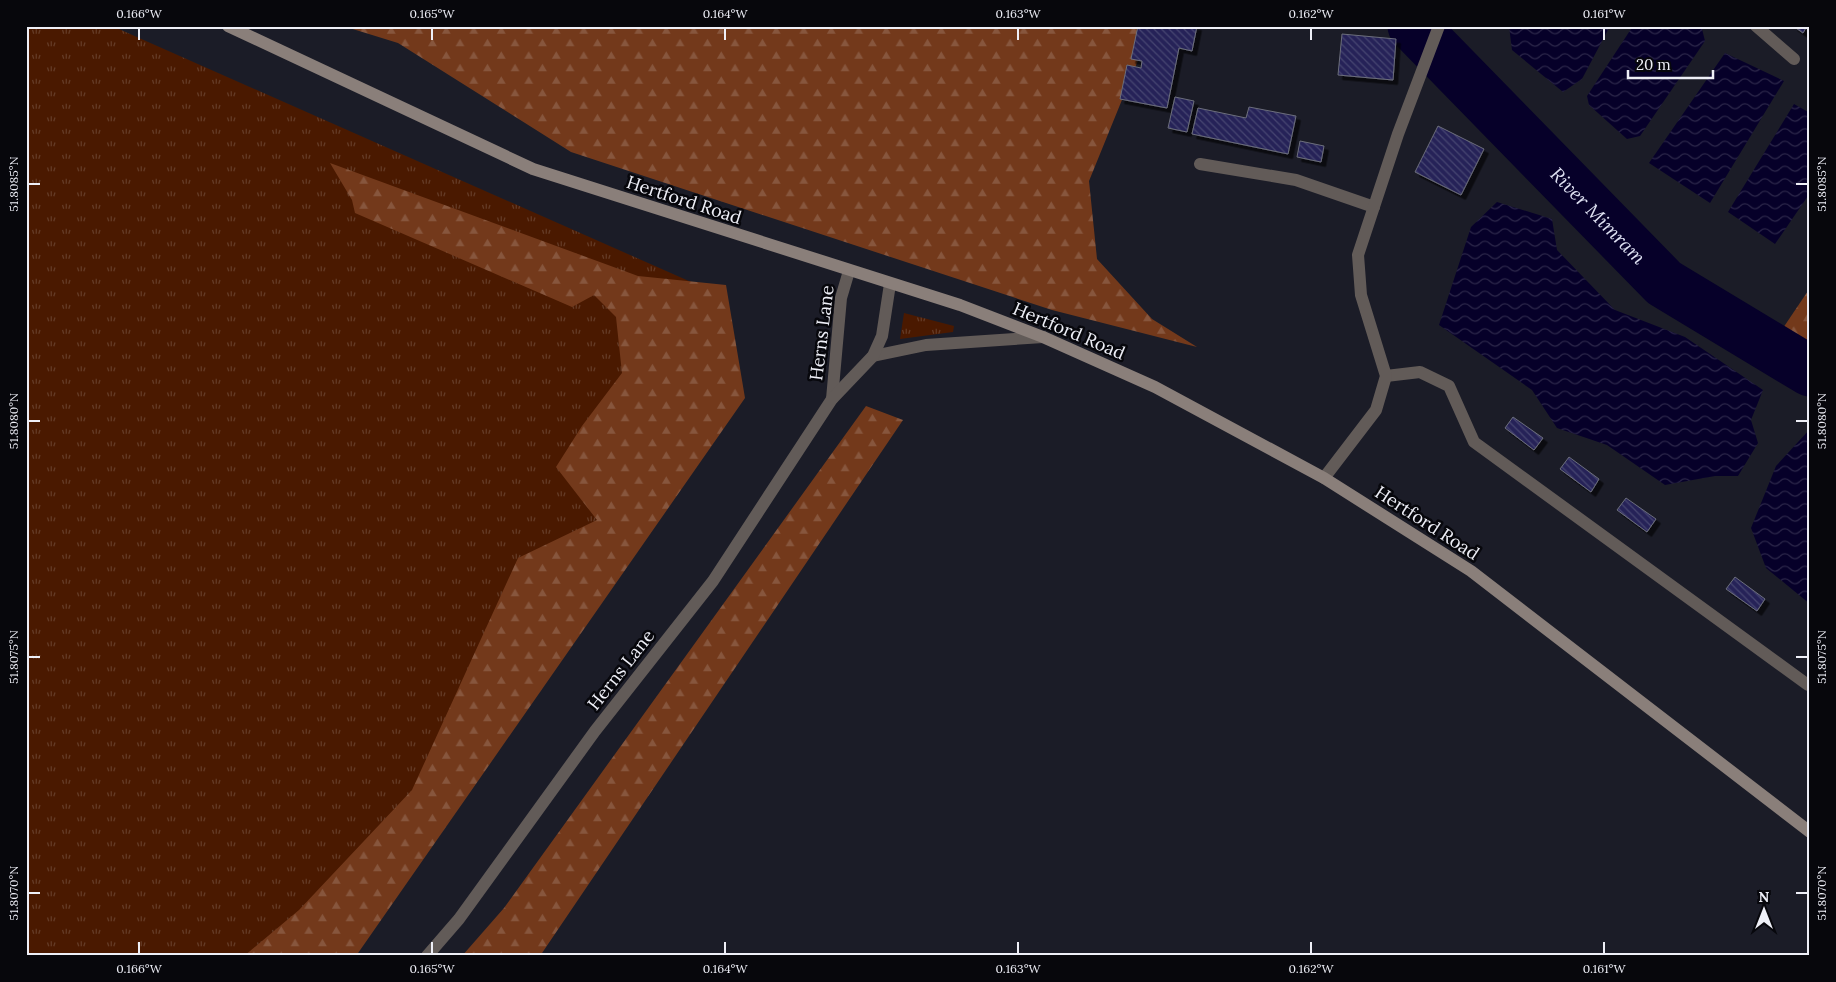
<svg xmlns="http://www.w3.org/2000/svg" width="1836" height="982" font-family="Lora,serif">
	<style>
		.grass { fill: url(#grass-tufts) }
		.forest { fill: url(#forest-firs) }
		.water { fill: url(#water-waves) }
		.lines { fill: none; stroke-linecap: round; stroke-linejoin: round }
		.river { stroke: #060029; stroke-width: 51 }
		.building { fill: url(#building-back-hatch); stroke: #6c6e7c; filter: url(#shadow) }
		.service { stroke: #625b58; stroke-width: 12 }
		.tertiary { stroke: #625b58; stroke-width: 12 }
		.secondary { stroke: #8a7f7a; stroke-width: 12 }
		.ticks { fill: none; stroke: #eeeff7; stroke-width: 2 }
		.labels { text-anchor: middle; stroke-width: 5; stroke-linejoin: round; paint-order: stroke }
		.street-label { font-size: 18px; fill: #eeeff7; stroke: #07070c }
		.water-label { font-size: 19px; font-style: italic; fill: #dddff1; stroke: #07070c }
		.neatline { fill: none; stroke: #eeeff7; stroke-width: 2 }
		.ticks-label { font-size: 12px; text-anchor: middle; fill: #eeeff7 }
	</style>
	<defs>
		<pattern id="grass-tufts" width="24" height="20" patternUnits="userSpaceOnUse" patternTransform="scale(1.25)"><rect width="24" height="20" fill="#4a1900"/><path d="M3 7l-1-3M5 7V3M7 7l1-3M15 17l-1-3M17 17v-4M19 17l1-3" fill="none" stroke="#643b26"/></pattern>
		<pattern id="forest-firs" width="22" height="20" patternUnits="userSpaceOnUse" patternTransform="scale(1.25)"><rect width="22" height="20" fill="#73391b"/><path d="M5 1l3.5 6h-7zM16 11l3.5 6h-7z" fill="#87563d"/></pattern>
		<pattern id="water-waves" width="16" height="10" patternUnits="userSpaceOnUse" patternTransform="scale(1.25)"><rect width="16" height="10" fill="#060029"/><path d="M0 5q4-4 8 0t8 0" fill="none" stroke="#2b2649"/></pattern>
		<pattern id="building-back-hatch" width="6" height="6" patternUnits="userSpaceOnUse" patternTransform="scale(1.25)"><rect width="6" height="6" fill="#262458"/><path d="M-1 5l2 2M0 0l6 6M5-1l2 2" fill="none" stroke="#464471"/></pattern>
		<filter id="shadow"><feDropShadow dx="4.5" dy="4.5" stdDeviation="0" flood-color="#0009"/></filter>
	</defs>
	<rect width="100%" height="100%" fill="#1b1c27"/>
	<g class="grass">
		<path d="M26,26h86l604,267 -116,306 -259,357h-315z"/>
		<path d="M904,313l50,13 -1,6 -53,7z"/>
	</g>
	<g class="forest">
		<path d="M343,26h809l-63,155 8,78 55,60 45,28 -145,-37 -481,-158 -173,-109z"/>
		<path d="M330,163l308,113 88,9 19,113 -389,558h-112l55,-46 113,-120 106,-232 79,-38 -41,-53 26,-41 40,-53 -6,-56 -22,-22 -22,12 -217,-94 -3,-13z"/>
		<path d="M1810,288v66l-31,-20z"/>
		<path d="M866,406l37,14 -363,536h-78l42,-48z"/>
	</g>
	<g class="water">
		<path d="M1509,26h101l-28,53 -19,13 -51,-42z"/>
		<path d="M1633,26h65l4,3 3,12 -65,95 -13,3 -38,-34 -2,-9z"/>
		<path d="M1725,53l59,28 -74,122 -61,-40z"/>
		<path d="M1794,104l16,9v80l-35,51 -47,-32z"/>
		<path d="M1497,202l55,17 5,31 58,60 70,27 78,53 -12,30 7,23 -20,33h-23l-50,9 -58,-40 -50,-17 -25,-38 -93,-65 32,-98z"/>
		<path d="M1810,429v175l-44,-36 -15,-40 25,-62z"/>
	</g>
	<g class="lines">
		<path class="river" id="s1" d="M1413,26l251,257 146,88"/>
	</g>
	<g class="building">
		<path d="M1138,26h59l-5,25 -13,-3 -12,60 -47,-9 7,-34 14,3 1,-7 -11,-2z"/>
		<path d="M1793,26h14l-4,7z"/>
		<path d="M1342,34l54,5 -3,41 -55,-5z"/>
		<path d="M1175,97l19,4 -7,31 -19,-4z"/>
		<path d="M1249,107l47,9 -8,38 -96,-20 6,-26 48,10z"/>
		<path d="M1438,126l46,23 -23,46 -46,-23z"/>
		<path d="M1300,141l24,5 -3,16 -24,-5z"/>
		<path d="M1513,417l30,21 -9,12 -29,-22z"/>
		<path d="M1569,457l30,22 -8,13 -31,-23z"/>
		<path d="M1626,498l30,21 -9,13 -30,-22z"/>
		<path d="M1735,577l30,22 -8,12 -31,-22z"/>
	</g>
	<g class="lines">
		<g class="service">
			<path d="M1756,26l38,33"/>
			<path d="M1200,164l96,16 78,27"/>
			<path d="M1386,376l34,-4 29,14 25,56 334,243"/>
			<path d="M1324,478l52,-68 10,-34 -25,-81 -3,-40 40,-121 41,-108"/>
		</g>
		<g class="tertiary">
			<path d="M873,356l53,-11 117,-8"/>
			<path d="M832,399l9,-101 8,-27"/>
			<path d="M427,956l32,-37 136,-188 118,-150 119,-182 41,-43 9,-20 8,-52"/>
		</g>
		<path class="secondary" d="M228,26l305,143 427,136 83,32 112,50 169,91 147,93 339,261"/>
	</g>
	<path class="ticks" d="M139,28v12M432,28v12M725,28v12M1018,28v12M1311,28v12M1604,28v12M28,184h12M1796,184h12M28,421h12M1796,421h12M28,657h12M1796,657h12M28,893h12M1796,893h12M139,942v12M432,942v12M725,942v12M1018,942v12M1311,942v12M1604,942v12"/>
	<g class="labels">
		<g class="street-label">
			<text transform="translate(684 200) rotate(18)" y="6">Hertford Road</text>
			<text transform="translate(1069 331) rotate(23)" y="6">Hertford Road</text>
			<text transform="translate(822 333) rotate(-83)" y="6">Herns Lane</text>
			<text transform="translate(1427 523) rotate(33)" y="6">Hertford Road</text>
			<text transform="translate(621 670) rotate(-52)" y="6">Herns Lane</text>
		</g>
		<g class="water-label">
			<text dy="7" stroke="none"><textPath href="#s1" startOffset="265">River Mimram</textPath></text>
		</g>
	</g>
	<rect width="1836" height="982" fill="none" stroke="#07070c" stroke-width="55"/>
	<g transform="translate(1764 910)" stroke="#07070c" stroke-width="4" paint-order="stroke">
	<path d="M0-4L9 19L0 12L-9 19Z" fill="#eeeff7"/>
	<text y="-8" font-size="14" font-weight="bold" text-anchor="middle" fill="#eeeff7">N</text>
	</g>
	<path d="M1628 70v8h85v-8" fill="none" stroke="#eeeff7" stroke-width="2.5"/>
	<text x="1636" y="70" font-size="15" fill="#eeeff7" stroke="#07070c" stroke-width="4" paint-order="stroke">20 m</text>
	<rect x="28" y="28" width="1780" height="926" class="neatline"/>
	<g class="ticks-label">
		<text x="139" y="18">0.166°W</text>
		<text x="432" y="18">0.165°W</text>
		<text x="725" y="18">0.164°W</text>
		<text x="1018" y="18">0.163°W</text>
		<text x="1311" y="18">0.162°W</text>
		<text x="1604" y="18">0.161°W</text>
		<text transform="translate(14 184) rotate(-90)" y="4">51.8085°N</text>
		<text transform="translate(1822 184) rotate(-90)" y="4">51.8085°N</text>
		<text transform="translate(14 421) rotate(-90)" y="4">51.8080°N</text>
		<text transform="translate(1822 421) rotate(-90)" y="4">51.8080°N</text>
		<text transform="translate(14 657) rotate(-90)" y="4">51.8075°N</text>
		<text transform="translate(1822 657) rotate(-90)" y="4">51.8075°N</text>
		<text transform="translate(14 893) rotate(-90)" y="4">51.8070°N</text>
		<text transform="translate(1822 893) rotate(-90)" y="4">51.8070°N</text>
		<text x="139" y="973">0.166°W</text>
		<text x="432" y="973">0.165°W</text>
		<text x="725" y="973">0.164°W</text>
		<text x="1018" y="973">0.163°W</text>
		<text x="1311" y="973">0.162°W</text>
		<text x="1604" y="973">0.161°W</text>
	</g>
</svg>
